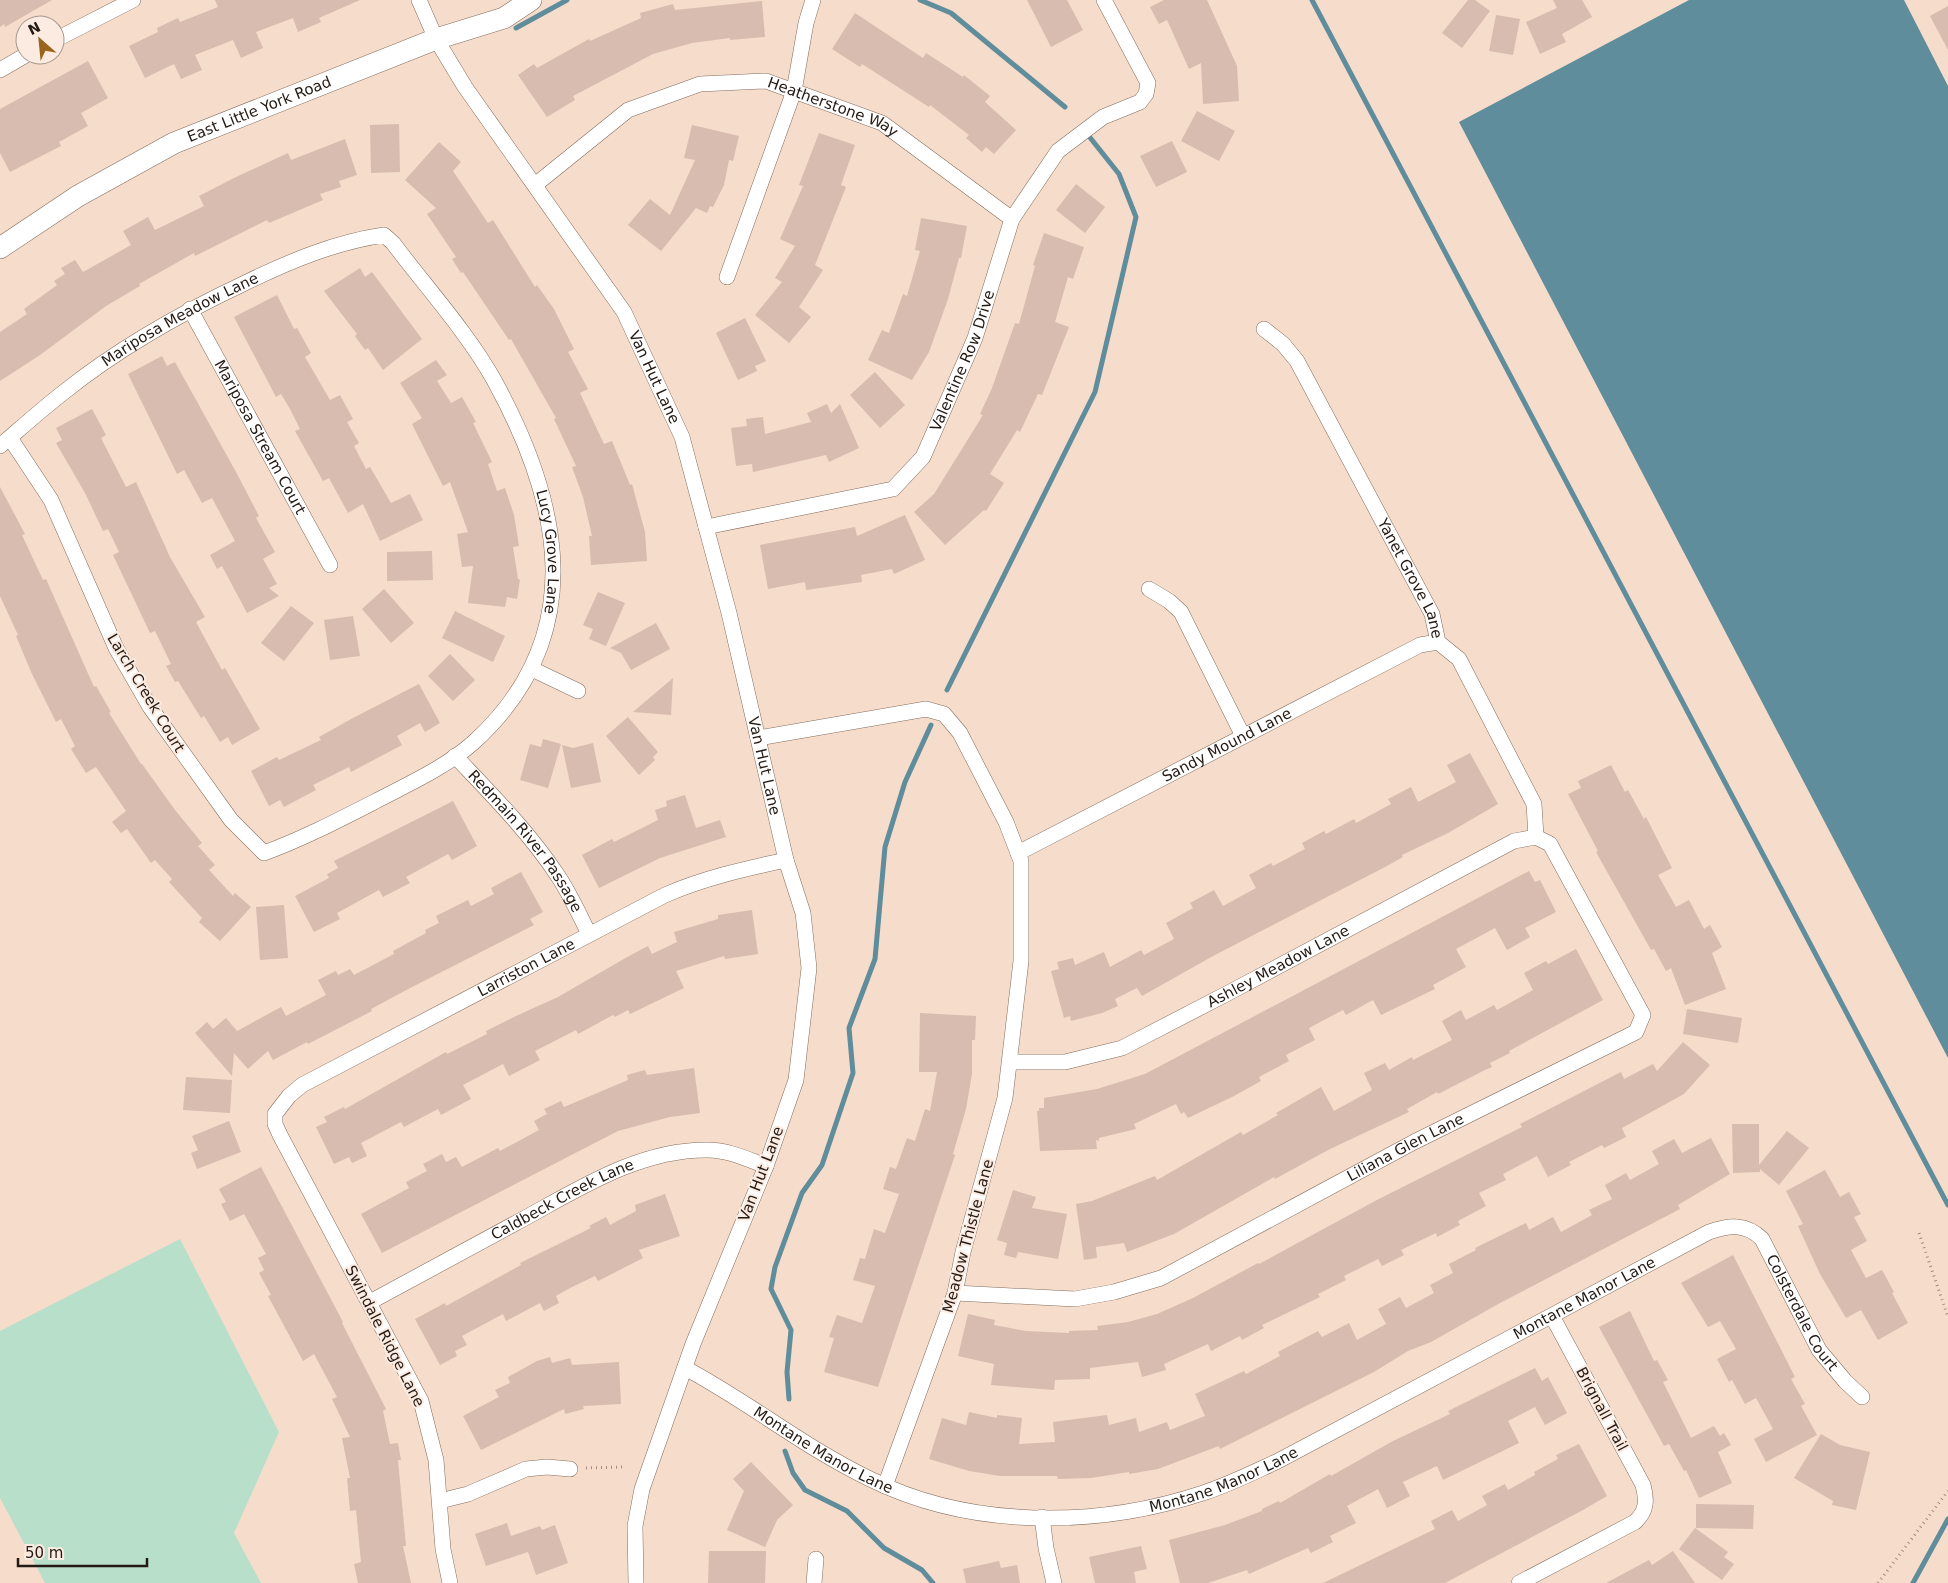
<svg xmlns="http://www.w3.org/2000/svg" width="1948" height="1583" font-family="'DejaVu Sans',sans-serif">
	<style>
		.green { fill: #b8dfca }
		.water { fill: #5f8d9c }
		.lines { fill: none; stroke-linecap: round; stroke-linejoin: round }
		.stream { stroke: #5f8d9c; stroke-width: 5 }
		.building { fill: #d8bcaf }
		.street-casing { stroke: #836d5d; stroke-width: 16 }
		.secondary-casing { stroke: #836d5d; stroke-width: 22 }
		.path { stroke: #a08c80; stroke-width: 3; stroke-dasharray: 1 4; stroke-linecap: butt }
		.street { stroke: #fff; stroke-width: 15 }
		.secondary { stroke: #fff; stroke-width: 21 }
		.labels { text-anchor: middle; stroke-width: 4; stroke-linejoin: round; paint-order: stroke }
		.street-label { font-size: 15px; fill: #241a14; stroke: #fbebe1 }
	</style>
	<rect width="100%" height="100%" fill="#f6dccb"/>
	<path class="green" d="M180,1239l99,193 -45,101 27,50h-216l-45,-85v-167z"/>
	<path class="water" d="M1689,0h215l44,86v972l-489,-936z"/>
	<g class="lines">
		<g class="stream">
			<path d="M920,0l31,13 114,94"/>
			<path d="M1312,0l636,1205"/>
			<path d="M516,28l51,-28"/>
			<path d="M947,690l148,-298 41,-175 -17,-43 -31,-39"/>
			<path d="M789,1399l-2,-27 4,-42 -20,-41 4,-22 27,-74 20,-28 31,-92 -4,-45 26,-69 10,-112 20,-65 26,-57"/>
			<path d="M785,1451l8,22 12,17 42,21 37,37 38,22 11,13"/>
			<path d="M1913,1583l35,-64"/>
		</g>
	</g>
	<g class="building">
		<path d="M0,0h52l-47,27 -1,-3 -4,3z"/>
		<path d="M215,0h145l-41,18 2,4 -23,10 -5,-14 -37,14 7,16 -22,10 -8,-18 -38,15 7,15 -21,9 -7,-15 -29,14 -16,-32 29,-14 -1,-4 21,-10 2,4 38,-15z"/>
		<path d="M1027,0h40l16,30 -32,17z"/>
		<path d="M1164,0h43l30,66 2,35 -36,3 -2,-41 -12,6 -22,-49 -8,4 -9,-17z"/>
		<path d="M1468,0h7l15,11 -28,37 -20,-15z"/>
		<path d="M1553,0h29l10,17 -30,17 4,8 -26,12 -14,-32 31,-14z"/>
		<path d="M762,1l3,36 -35,3v-2l-38,5 -39,11 -80,42 2,4 -28,17 -29,-42 16,-11 3,4 52,-29 1,2 51,-23 -1,-5 33,-9 2,6z"/>
		<path d="M1948,6v44l-18,-34z"/>
		<path d="M855,13l68,45 3,-5 37,24 1,-2 26,21 -5,6 31,28 -22,24 -8,-7 -4,5 -16,-14 3,-3 -39,-30 -1,2 -67,-43 -2,3 -28,-18z"/>
		<path d="M1496,15l24,4 -7,36 -24,-4z"/>
		<path d="M88,61l20,37 -27,15 7,13 -29,16 2,4 -51,26 -10,-19v-44z"/>
		<path d="M1197,111l38,20 -16,30 -38,-20z"/>
		<path d="M399,124l1,48 -29,1 -1,-48z"/>
		<path d="M692,125l47,11 -6,25 -4,-1 -5,25 -11,22 -3,-1 -3,7 -11,-5 -35,43 -33,-26 22,-26 20,16 25,-55 -11,-2z"/>
		<path d="M819,133l36,12 -14,40 5,2 -31,78 8,5 -24,37 12,10 -22,26 -34,-28 27,-33 -7,-4 20,-32 -15,-7 23,-53 -4,-1z"/>
		<path d="M345,139l12,36 -18,6 2,6 -21,7 3,6 -54,23 -2,-3 -72,36 -1,-3 -55,31 1,2 -34,20 -66,49 -40,26v-49l27,-18 -3,-5 33,-24 -3,-4 11,-7 -4,-6 14,-8 8,12 48,-27 -8,-14 25,-14 7,13 49,-24 -5,-10 37,-19 52,-24 3,7z"/>
		<path d="M1172,141l15,31 -31,15 -16,-31z"/>
		<path d="M439,142l22,20 -8,9 35,52 5,-3 42,67 2,-2 17,24 20,40 -6,3 20,37 -8,4 24,51 8,-3 18,44 2,-1 13,48 2,29 -56,4 -2,-29h3l-9,-39 -11,-30 4,-1 -22,-47 2,-1 -45,-79 -2,1 -46,-68 -2,1 -9,-14 4,-2 -29,-43 9,-6 -31,-28z"/>
		<path d="M1076,184l29,23 -20,26 -29,-23z"/>
		<path d="M921,218l46,8 -6,32h-2l-11,41 -19,53 -17,28 -44,-20 14,-30 7,3 14,-39 4,2 13,-45 -5,-1z"/>
		<path d="M1044,233l40,14 -11,32 -5,-2 -13,45 14,5 -27,68 -4,-1 -18,38 -3,-2 -27,44 14,9 -18,28 -2,-1 -39,35 -31,-33 20,-18 49,-79 -3,-1 12,-26 23,-65 4,1 16,-58 -2,-1z"/>
		<path d="M360,268l5,9 7,-5 50,67 -39,31 -15,-22 -3,2 -10,-14 2,-2 -33,-43z"/>
		<path d="M277,295l17,34 3,-1 14,25 -6,4 25,43 10,-5 13,24 -6,3 12,21 -5,3 12,23 4,-2 21,36 19,-9 13,26 -43,21 -17,-37 -15,9 -19,-35 -6,3 -28,-50 5,-2 -10,-20 -9,-15 -5,3 -42,-80z"/>
		<path d="M745,318l21,43 -11,5 2,5 -19,9 -22,-47z"/>
		<path d="M162,356l5,10 8,-4 61,110 23,44 -3,2 19,34 -12,7 14,25 -8,4 10,8 -32,17 -25,-47 -5,3 -7,-14 25,-14 -23,-43 -10,5 -18,-33 -7,4 -49,-100z"/>
		<path d="M436,360l11,15 -10,6 14,22 11,-6 14,25 -3,1 19,39 -4,2 9,27 8,-3 9,27 5,31 -6,1 5,32 2,1 -3,19 -10,-2 -2,10 -37,-4 5,-37 -11,1 -5,-33 11,-2 -18,-50 -7,4 -31,-62 10,-6 -22,-35z"/>
		<path d="M875,372l30,33 -25,23 -30,-33z"/>
		<path d="M827,404l4,9 9,-9 19,44 -30,14 -3,-7 -73,17 -1,-8 -16,2 -5,-38 16,-2 -1,-7 17,-2 2,17 46,-12 -4,-9z"/>
		<path d="M92,409l14,26 -5,3 25,49 10,-5 34,75 35,60 -9,5 26,48 3,-2 35,61 -28,16 -4,-8 -8,5 -16,-26 -3,2 -23,-37 -3,1 -9,-16 5,-2 -16,-33 -5,2 -37,-78 6,-3 -11,-23 -5,2 -18,-38 -29,-50 6,-3 -6,-12z"/>
		<path d="M0,487l25,47 -3,1 21,45 3,-1 48,108 2,-1 15,26 -2,1 32,51h1l33,46 27,33 -4,3 17,19 -6,5 24,26 2,-3 16,14 -31,34 -21,-19 3,-4 -33,-36 3,-3 -17,-19 -4,3 -24,-34 -6,4 -9,-11 14,-11 -30,-44 -10,6 -15,-24 4,-3 -14,-27 -5,3 -24,-48 -16,-38 2,-1 -18,-39z"/>
		<path d="M905,515l20,45 -31,14 -2,-5 -31,6 1,7 -56,8 -1,-8 -37,7 -8,-44 95,-18 2,9z"/>
		<path d="M432,551l1,29 -46,1v-29z"/>
		<path d="M384,589l30,34 -23,20 -29,-34z"/>
		<path d="M598,592l27,11 -19,43 -17,-7 4,-10 -10,-4z"/>
		<path d="M291,606l23,17 -30,38 -23,-18z"/>
		<path d="M455,611l50,25 -12,26 -51,-24z"/>
		<path d="M353,616l7,40 -30,4 -6,-40z"/>
		<path d="M656,623l14,26 -39,21 -10,-17 -11,-5z"/>
		<path d="M450,654l25,26 -22,21 -25,-25z"/>
		<path d="M673,678l-2,37 -38,-3z"/>
		<path d="M419,684l21,39 -15,9 -5,-9 -23,13 5,9 -51,27 -2,-5 -36,18 3,5 -32,17 -4,-7 -11,6 -18,-35 26,-14 2,3 42,-20 -2,-3 34,-19z"/>
		<path d="M628,717l30,35 -5,5 2,3 -16,15 -33,-39z"/>
		<path d="M543,739l18,5 -13,44 -28,-8 10,-36 11,3z"/>
		<path d="M593,743l8,39 -30,6 -9,-43 11,3z"/>
		<path d="M1470,753l28,51 -50,29 -46,22 1,2 -18,10 -172,89 -71,40 -5,-8 -22,11 3,7 -16,7 -31,8 -1,-5 -6,2 -13,-47 8,-2 -2,-7 16,-4 2,7 29,-13 6,15 31,-17 3,5 30,-16 -8,-16 27,-15 -3,-5 24,-13 9,16 33,-18 -7,-13 22,-12 2,3 32,-17 -3,-6 22,-12 2,3 28,-15 2,4 35,-19 -3,-5 23,-12 7,15 38,-20 -9,-17z"/>
		<path d="M1611,765l14,27 3,-2 16,29 2,-2 26,51 -14,7 18,32 13,-7 15,29 6,-4 12,22 -10,6 14,36 -41,16 -14,-37 -5,3 -12,-22 -3,1 -55,-98 2,-1 -30,-57 13,-6 -3,-7z"/>
		<path d="M685,795l11,33 24,-8 6,17 -66,21 -61,30 -17,-33 30,-16 2,3 44,-22 -3,-10 12,-4 -1,-5z"/>
		<path d="M453,801l24,45 -25,14 -4,-6 -42,23 4,6 -27,14 -4,-7 -42,23 3,6 -26,13 -19,-36 34,-18 -2,-4 11,-6 -4,-7z"/>
		<path d="M1529,871l6,11 5,-2 16,32 -31,16 5,9 -23,13 -12,-22 -39,21 10,18 -33,18 2,4 -54,26 -8,-15 -27,15 -3,-5 -34,18 6,12 -29,15 3,6 -30,16 2,4 -27,15 -46,22 -4,-6 -3,2 -5,-10 -42,20 2,5 -37,9v3l-3,-1 1,9 -57,2 -3,-40h2v-3h5v-10l53,-9 48,-15z"/>
		<path d="M521,872l22,40 -13,7 4,6 -122,62 -41,22 1,2 -64,33 -1,-2 -34,18 -5,-9 -20,18 -14,-16 -2,23 -37,-43 12,-11 6,7 13,-11 11,13 44,-24 5,9 40,-21 -8,-15 18,-9 2,4 12,-6 4,6 40,-21 -1,-3 33,-18 -1,-3 14,-7 -3,-7 32,-16 3,6 23,-12 -3,-6z"/>
		<path d="M284,905l4,53 -28,2 -4,-53z"/>
		<path d="M752,910l6,44 -33,5 -1,-3 -48,15 8,17 -54,26 -2,-4 -13,7 -2,-2 -35,19 -2,-4 -41,21 5,9 -31,16 -6,-12 -40,21 8,14 -30,16 -3,-6 -34,18 -3,-5 -40,21 6,13 -15,7 -3,-6 -15,7 -18,-37 11,-5 -3,-5 20,-10 1,2 101,-57 1,2 40,-20 -1,-3 30,-15 42,-19 71,-41 19,-10 4,8 25,-12 -3,-10 44,-13v-4z"/>
		<path d="M1576,949l27,51 -94,51 1,2 -20,10 2,4 -7,3 -47,24 -1,-2 -30,17 2,3 -79,37 -55,30 -1,-2 -100,57 -47,18 -3,-9 -28,4 1,11 -13,2 -8,-56 16,-3 63,-25 2,4 84,-48 2,3 35,-20 -2,-2 45,-26 13,24 38,-21 -8,-17 21,-10 4,7 23,-13 1,3 39,-20 -10,-19 19,-11 5,10 28,-15 3,5 36,-20 -9,-17 22,-12 2,3z"/>
		<path d="M1687,1009l55,9 -4,25 -55,-9z"/>
		<path d="M920,1013l56,3 -1,24h-3v34l-6,35 -13,45 2,1 -77,232 -54,-15 10,-34 -5,-1 8,-22 25,8 13,-37 -22,-6 7,-22 5,1 9,-30 11,4 14,-39 -16,-5 7,-22 6,2 11,-31 8,3 10,-32 5,2 7,-39h-18z"/>
		<path d="M1683,1042l27,23 -26,29 -62,34 4,9 -22,11 -2,-3 -33,17 2,3 -23,12 -11,-21 -34,18 3,6 -27,13 7,13 -28,15 2,4 -23,12 -1,-4 -35,17 3,5 -22,11 -4,-7 -34,17 2,4 -28,14 2,3 -58,28 2,3 -22,12 -2,-4 -29,15 -3,-7 -44,20 2,6 -24,7 -4,-15 -48,6v11l-35,1 -1,10 -63,-5 3,-21 -36,-8 10,-42 27,6 -1,5 32,6 43,2v-2l29,-1 -1,-4 31,-4 29,-8 36,-16 65,-35 1,1 116,-63 147,-74 -2,-3 101,-52 3,7 29,-15 4,7z"/>
		<path d="M694,1068l6,45 -30,4 -52,14 -236,122 -21,-39 48,-26 -3,-6 21,-11 -4,-7 19,-10 4,8 10,-5 6,10 36,-19 2,3 39,-21 -5,-9 13,-7 -3,-5 17,-8 3,6 64,-27 -1,-5 18,-5 2,5z"/>
		<path d="M186,1077l46,3 -2,33 -47,-3z"/>
		<path d="M229,1121l12,31 -44,17 -6,-16 7,-3 -6,-14z"/>
		<path d="M1732,1124h27v41l28,-34 22,17 -30,37 -19,-16v3l-27,1z"/>
		<path d="M1711,1138l19,36 -52,31 2,4 -180,94 -69,39 -23,9 -34,21 -154,77 -1,-3 -61,23 -29,5v-2l-38,6 -33,1 -1,-3h-57l-31,-5 -40,-12 13,-41 24,7 3,-13 28,6v-3l25,3 -3,26 36,-2 -2,-20 54,-7 2,10 27,-7 3,14 28,-10 3,8 35,-14 -10,-22 49,-23 2,3 34,-18 -2,-4 40,-21 4,6 27,-14 8,17 29,-16 -8,-15 22,-12 6,11 28,-15 -4,-8 23,-12 -4,-9 27,-14 -1,-2 51,-25 3,7 24,-13 8,15 31,-17 -3,-5 23,-11 -7,-14 21,-12 4,7 29,-16 -7,-13 22,-12 8,14z"/>
		<path d="M261,1167l82,155 -1,1 44,86 -3,2 7,33 8,-1 3,17h-3l8,86h-3l8,37h-53l-4,-19 7,-2 -5,-52 -6,1 -3,-33h3l-8,-40 8,-1 -18,-38 5,-2 -23,-43 -11,7 -35,-65 3,-1 -12,-22 5,-3 -6,-12 8,-4 -22,-40 -14,7 -9,-17 5,-2 -7,-13z"/>
		<path d="M1825,1170l15,27 9,-5 12,22 -7,3 13,24 -16,9 15,28 16,-8 12,22 -2,1 16,30 -30,17 -17,-30 -15,8 -26,-44 -22,-48 5,-2 -17,-33z"/>
		<path d="M1013,1190l23,7 -4,11 35,6 -9,45 -40,-7 -2,6 -12,-3 3,-12 -10,-3z"/>
		<path d="M665,1194l15,42 -41,14 4,8 -45,23 -3,-5 -25,12 -14,8 3,7 -15,8 -4,-8 -34,18 -3,-7 -41,22 5,9 -12,6 2,5 -17,9 -25,-46 30,-16 1,3 75,-41 -1,-2 71,-35 -2,-2 17,-9 4,8 26,-14 -1,-6z"/>
		<path d="M1733,1255l62,122 -4,2 14,25 -4,2 16,29 -51,27 -12,-23 19,-10 -17,-31 -11,6 -13,-24 -3,2 -12,-23 19,-10 -16,-28 -12,6 -27,-44z"/>
		<path d="M1630,1311l24,50 3,-1 11,20 -5,2 28,56 23,-12 6,10 4,-3 7,12 -13,7 14,31 -33,15 -13,-28 -2,1 -15,-27 -5,2 -65,-119z"/>
		<path d="M550,1357l2,6 18,-5 2,7 47,-3 2,42 -38,2 1,3 -19,5 -1,-5 -83,41 -18,-34 36,-19 -4,-7 15,-7 -2,-6 29,-16z"/>
		<path d="M1535,1368l7,13 6,-4 19,36 -22,12 -10,-18 -27,14 11,22 -76,37 -6,-14 -34,16 7,14 -23,12 -9,-19 -31,17 9,17 -26,13 3,6 -22,11 -3,-5 -59,26 -2,-4 -39,13h-28l-11,-43 56,-15 37,-14v-2l17,-8 1,2 50,-29 1,2 62,-35 57,-27 -2,-3z"/>
		<path d="M1821,1434l19,11 30,7 -14,58 -24,-5 1,-4 -39,-23z"/>
		<path d="M1579,1444l28,52 -24,14 -138,73h-122l112,-54 -4,-8 21,-11 6,11 29,-16 -5,-9 23,-12 3,6 27,-15 -1,-3 24,-13 -2,-4z"/>
		<path d="M751,1462l42,43 -16,15 -12,27 -38,-17 17,-39 -11,-12z"/>
		<path d="M1696,1504l58,1 -1,24 -57,-1z"/>
		<path d="M507,1523l4,13 29,-10 2,4 13,-5 13,38 -32,12 -8,-23 -42,14 -11,-32z"/>
		<path d="M1695,1528l33,24 -4,5 10,7 -12,16 -43,-31z"/>
		<path d="M1141,1546l6,23 -13,3 2,11h-41l-6,-26z"/>
		<path d="M709,1551h57l-1,32h-57z"/>
		<path d="M1673,1551l22,32h-89l43,-23 3,5z"/>
		<path d="M999,1561l2,7 16,-3 3,18h-54l-3,-14z"/>
	</g>
	<g class="lines">
		<g class="street-casing">
			<g id="street">
				<path id="s1" d="M419,0l17,39 29,48 159,225 58,125 47,176 57,247 17,53 6,55 -13,112 -30,86 -73,178 -51,145 -7,37 1,57"/>
				<path d="M55,40l78,-40"/>
				<path d="M0,70l26,-15"/>
				<path id="s2" d="M535,185l93,-75 72,-26 66,-3 116,42 130,96"/>
				<path d="M727,277l67,-186 12,-68 7,-23"/>
				<path id="s3" d="M190,309l140,256"/>
				<path id="s4" d="M1264,329l19,15 14,17 135,253 6,28 21,17 75,145 2,33"/>
				<path id="s5" d="M0,446c21,-18 42,-37 64,-54 55,-44 117,-79 181,-109 43,-21 90,-41 139,-48l9,8c33,44 74,89 101,137 68,124 96,256 -20,362 -29,26 -66,42 -100,60 -37,19 -72,37 -110,51l-33,-33 -81,-113 -34,-59 -65,-148 -41,-62"/>
				<path id="s6" d="M706,527l187,-38 30,-32 52,-119 37,-119 46,-68 45,-34 37,-15 6,-8 2,-11 -44,-83"/>
				<path d="M1149,589l20,12 12,11 62,124"/>
				<path d="M532,669l46,22"/>
				<path d="M758,738l168,-29 18,5 16,19 46,89 15,39v100l-16,137 -42,154 -8,41 -70,193"/>
				<path id="s7" d="M455,756c36,38 74,76 103,120 12,18 21,38 31,58"/>
				<path id="s8" d="M1018,853l402,-208 18,-3"/>
				<path id="s9" d="M1011,1062h54l57,-14 110,-57 282,-150 22,-4"/>
				<path id="s10" d="M955,1293l120,6 39,-7 47,-14 253,-136 222,-110 7,-17 -12,-22 -81,-149 -14,-7"/>
				<path id="s11" d="M370,1302c48,-26 96,-52 144,-78 60,-32 123,-75 194,-74 20,0 39,9 58,16"/>
				<path id="s12" d="M685,1368c64,34 120,80 185,111 101,50 227,49 333,14 25,-8 49,-20 73,-31l433,-230c20,-7 37,-9 53,7l57,111 26,31 17,16"/>
				<path d="M440,1501l28,-7 58,-25 21,-2 23,2"/>
				<path d="M1042,1517l4,31 8,35"/>
				<path id="s13" d="M450,1583l-7,-34 -7,-89 -15,-59 -141,-266 -5,-11v-10l14,-18 13,-11 363,-190c39,-17 79,-26 121,-35"/>
				<path d="M814,1583l2,-24"/>
				<path d="M1519,1583l116,-61c12,-11 12,-22 8,-37l-91,-169"/>
			</g>
		</g>
		<g class="secondary-casing">
			<g id="secondary">
				<path id="s14" d="M0,248l78,-52 96,-53 262,-104 68,-21 27,-18"/>
			</g>
		</g>
		<g class="path">
			<path d="M1919,1233l29,84"/>
			<path d="M586,1468l38,-1"/>
			<path d="M1878,1583l70,-92"/>
		</g>
		<use href="#street" class="street"/>
		<use href="#secondary" class="secondary"/>
	</g>
	<g class="labels">
		<g class="street-label">
			<text dy="5" stroke="none"><textPath href="#s2" startOffset="334">Heatherstone Way</textPath></text>
			<text dy="5" stroke="none"><textPath href="#s14" startOffset="295">East Little York Road</textPath></text>
			<text dy="5" stroke="none"><textPath href="#s5" startOffset="221">Mariposa Meadow Lane</textPath></text>
			<text dy="5" stroke="none"><textPath href="#s6" startOffset="339">Valentine Row Drive</textPath></text>
			<text dy="5" stroke="none"><textPath href="#s1" startOffset="446">Van Hut Lane</textPath></text>
			<text dy="5" stroke="none"><textPath href="#s3" startOffset="146">Mariposa Stream Court</textPath></text>
			<text dy="5" stroke="none"><textPath href="#s5" startOffset="808">Lucy Grove Lane</textPath></text>
			<text dy="5" stroke="none"><textPath href="#s4" startOffset="292">Yanet Grove Lane</textPath></text>
			<text transform="translate(146 693) rotate(59)" y="5">Larch Creek Court</text>
			<text dy="5" stroke="none"><textPath href="#s8" startOffset="235">Sandy Mound Lane</textPath></text>
			<text dy="5" stroke="none"><textPath href="#s1" startOffset="851">Van Hut Lane</textPath></text>
			<text dy="5" stroke="none"><textPath href="#s7" startOffset="111">Redmain River Passage</textPath></text>
			<text dy="5" stroke="none"><textPath href="#s9" startOffset="289">Ashley Meadow Lane</textPath></text>
			<text dy="5" stroke="none"><textPath href="#s13" startOffset="801">Larriston Lane</textPath></text>
			<text dy="5" stroke="none"><textPath href="#s10" startOffset="486">Liliana Glen Lane</textPath></text>
			<text transform="translate(761 1174) rotate(-69)" y="5">Van Hut Lane</text>
			<text dy="5" stroke="none"><textPath href="#s11" startOffset="218">Caldbeck Creek Lane</textPath></text>
			<text transform="translate(968 1236) rotate(-75)" y="5">Meadow Thistle Lane</text>
			<text dy="5" stroke="none"><textPath href="#s12" startOffset="986">Montane Manor Lane</textPath></text>
			<text dy="5" stroke="none"><textPath href="#s12" startOffset="1268">Colsterdale Court</textPath></text>
			<text transform="translate(385 1336) rotate(63)" y="5">Swindale Ridge Lane</text>
			<text transform="translate(1602 1409) rotate(62)" y="5">Brignall Trail</text>
			<text dy="5" stroke="none"><textPath href="#s12" startOffset="161">Montane Manor Lane</textPath></text>
			<text dy="5" stroke="none"><textPath href="#s12" startOffset="581">Montane Manor Lane</textPath></text>
		</g>
	</g>
	<g transform="translate(40 40) rotate(333)"><circle r="24" fill="#fbebe1" stroke="#a5978f"/>
	<path d="M0-4L9 19L0 12L-9 19Z" fill="#9a641c"/>
	<text y="-8" font-size="14" font-weight="bold" text-anchor="middle" fill="#241a14">N</text>
	</g>
	<path d="M18 1558v8h129v-8" fill="none" stroke="#241a14" stroke-width="2.5"/>
	<text x="25" y="1558" font-size="15" fill="#241a14" stroke="#fbebe1" stroke-width="4" paint-order="stroke">50 m</text>
</svg>
